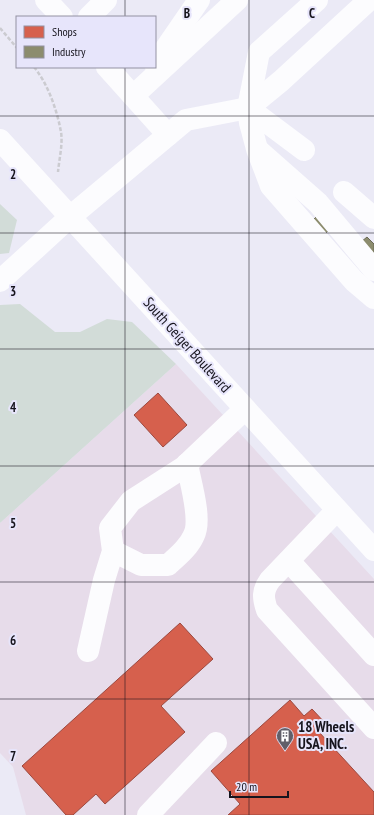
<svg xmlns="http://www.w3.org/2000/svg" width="374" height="815" font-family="'PT Sans Narrow',sans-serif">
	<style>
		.commercial { fill: #e7dcea }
		.green { fill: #d2dcd8 }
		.shops { fill: #d6604d; stroke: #9c493f }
		.industry { fill: #8c8c6e; stroke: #696856 }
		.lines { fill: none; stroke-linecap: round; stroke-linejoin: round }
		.path { stroke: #cbcbd0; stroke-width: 2.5; stroke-dasharray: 4 2; stroke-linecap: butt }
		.minor { stroke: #fcfcfe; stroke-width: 22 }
		.grid { fill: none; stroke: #16141d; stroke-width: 1; stroke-opacity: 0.55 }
		.labels { text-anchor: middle; stroke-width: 4; stroke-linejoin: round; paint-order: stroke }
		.street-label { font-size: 15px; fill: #16141d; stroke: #e7e5fb }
		.poi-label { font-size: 15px; font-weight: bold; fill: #16141d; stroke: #e7e5fb; text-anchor: start }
		.grid-label { font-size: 13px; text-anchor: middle; font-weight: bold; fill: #16141d; stroke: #e7e5fb; stroke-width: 4; stroke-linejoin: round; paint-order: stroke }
	</style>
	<rect width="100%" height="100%" fill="#ebeaf6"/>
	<path class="commercial" d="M176,364l198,215v236h-348l-13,-48 -13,-14v-230z"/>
	<g class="green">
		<path d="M0,204l17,16 -8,33 -9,1z"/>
		<path d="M20,304l35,28h25l27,-13 25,3 44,42 -176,159v-218z"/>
	</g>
	<g class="shops">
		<path d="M158,393l29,32 -24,22 -29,-32z"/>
		<path d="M180,623l33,36 -52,47 24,26 -80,72 -9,-10 -23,21h-7l-44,-49z"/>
		<path d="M290,700l14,16 8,-7 15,16 -8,7 55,60v23h-146l12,-11 -29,-33z"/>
	</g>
	<g class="industry">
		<path d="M319,214l12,14 -7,7 -13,-13z"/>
		<path d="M367,237l7,7v10l-13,-12z"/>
	</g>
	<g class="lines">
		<g class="path">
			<path d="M0,28l17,20"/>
			<path d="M34,67c14,17 23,43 27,65 2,12 -2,28 -3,40"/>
		</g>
		<g class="minor">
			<path d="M46,0l16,17"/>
			<path d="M317,0l-58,52 -11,56 2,15 7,26 14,37 83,95 20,17"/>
			<path d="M89,17l17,-17"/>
			<path d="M155,64l44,-64"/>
			<path d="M107,67l61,68"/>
			<path d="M133,96l104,-96"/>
			<path d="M248,108l56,42"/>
			<path d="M0,140l374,410"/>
			<path d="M259,151l59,52 56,67"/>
			<path d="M344,192l30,26"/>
			<path d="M0,281l70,-64 116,-97 62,-12 33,-27 88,-81"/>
			<path d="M337,510l-67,70c-8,11 -7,18 -3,30l107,118"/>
			<path d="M113,551l28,14h27c10,-9 21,-18 26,-30 8,-16 -4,-54 -7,-71"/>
			<path d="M289,561l85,94"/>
			<path d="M88,651l16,-71 9,-29 -3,-23 21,-27 53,-34 61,-58"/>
			<path d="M148,815l68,-72"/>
		</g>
	</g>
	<path class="grid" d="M125,0v17M249,0v815M125,67v748M0,116h374M0,233h374M0,349h374M0,466h374M0,582h374M0,699h374"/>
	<defs>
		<g id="building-pin" transform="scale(0.9)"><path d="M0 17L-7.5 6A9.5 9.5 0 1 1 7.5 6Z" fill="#615f69" stroke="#e7e5fb"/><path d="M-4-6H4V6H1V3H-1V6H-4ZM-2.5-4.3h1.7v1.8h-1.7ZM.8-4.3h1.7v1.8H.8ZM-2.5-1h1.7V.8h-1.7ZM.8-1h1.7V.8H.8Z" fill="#fff"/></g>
	</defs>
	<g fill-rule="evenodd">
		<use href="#building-pin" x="285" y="736"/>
	</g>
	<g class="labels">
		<g class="street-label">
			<text transform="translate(187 345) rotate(48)" y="5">South Geiger Boulevard</text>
		</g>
		<g class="poi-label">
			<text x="298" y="732">18 Wheels<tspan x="298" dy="17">USA, INC.</tspan></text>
		</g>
	</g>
	<g class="grid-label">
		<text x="187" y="18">B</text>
		<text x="312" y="18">C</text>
		<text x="13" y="179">2</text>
		<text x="13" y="296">3</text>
		<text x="13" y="412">4</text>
		<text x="13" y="528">5</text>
		<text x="13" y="645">6</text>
		<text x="13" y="761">7</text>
	</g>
	<rect x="16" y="16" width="140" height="52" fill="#e7e5fb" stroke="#9391a2"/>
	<rect x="24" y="26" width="20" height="12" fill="#d6604d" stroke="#9391a2"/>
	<text x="52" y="36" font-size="12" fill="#16141d">Shops</text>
	<rect x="24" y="46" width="20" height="12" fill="#8c8c6e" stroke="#9391a2"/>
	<text x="52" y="56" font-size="12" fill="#16141d">Industry</text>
	<path d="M230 791v6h58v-6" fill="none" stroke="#16141d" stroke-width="2"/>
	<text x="236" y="791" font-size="12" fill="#16141d" stroke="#e7e5fb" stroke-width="3" paint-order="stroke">20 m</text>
</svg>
